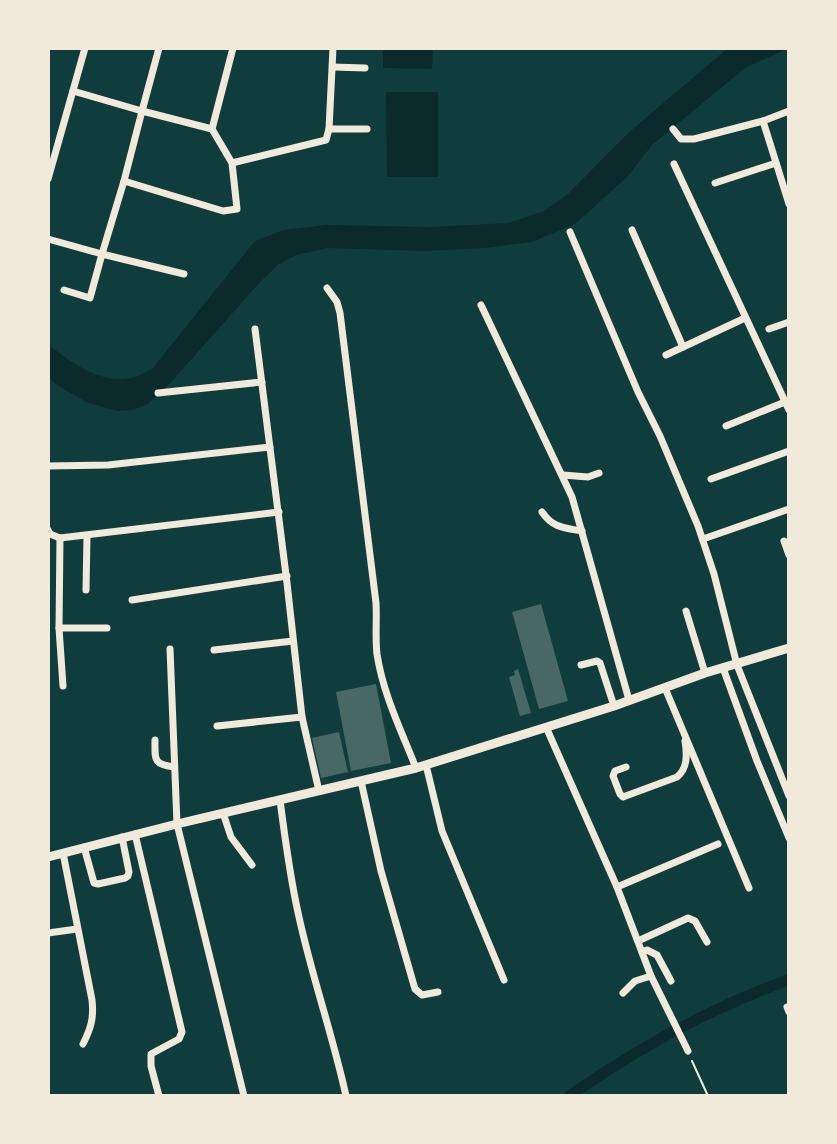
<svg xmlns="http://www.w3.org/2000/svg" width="837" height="1144" font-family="'Exo 2',sans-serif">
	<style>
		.water { fill: #0a2a2b }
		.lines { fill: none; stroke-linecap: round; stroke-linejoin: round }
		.canal { stroke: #0a2a2b; stroke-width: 11 }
		.building { fill: #486865 }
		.path { stroke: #f1e9da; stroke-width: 2 }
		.minor { stroke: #f1e9da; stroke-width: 7 }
		.secondary { stroke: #f1e9da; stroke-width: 9 }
	</style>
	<rect width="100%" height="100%" fill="#0f3d3e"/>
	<g class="water">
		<path d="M383,48h50l-1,21 -49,-1z"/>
		<path d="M728,48h61l-44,20 -93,77 -24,31 -53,48 -43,18 -47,6 -61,3 -97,-3 -31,7 -17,9 -18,17 -89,100 -24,23 -15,6 -16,1 -31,-9 -29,-17 -9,-8v-32c25,18 54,41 87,32 6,-2 12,-6 17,-8l103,-128 29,-11 42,-5 105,2 77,-4 36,-12 25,-18 58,-59z"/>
		<path d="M386,92h52v85h-51z"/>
	</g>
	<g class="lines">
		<path class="canal" d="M569,1096c68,-47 142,-89 220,-116"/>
	</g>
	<g class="building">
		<path d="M541,604l27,97 -29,8 -27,-97z"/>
		<path d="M518,669l13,44 -11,3 -11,-39 6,-2 -1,-4z"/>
		<path d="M376,684l15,79 -40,8 -15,-79z"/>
		<path d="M339,732l9,40 -27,6 -9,-40z"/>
	</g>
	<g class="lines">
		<path class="path" d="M692,1061l16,35"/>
		<g class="minor">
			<path d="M333,67l32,1"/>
			<path d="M73,91l69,20 17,-63"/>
			<path d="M763,121l26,83"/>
			<path d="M329,129h38"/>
			<path d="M673,129l8,10h13l69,-18 26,-10"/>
			<path d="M232,163l94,-23 3,-11 4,-81"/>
			<path d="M674,164l115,246"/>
			<path d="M48,179l37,-131"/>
			<path d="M124,181l99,30 14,-2 -5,-46 -20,-34"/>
			<path d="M715,183l61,-20"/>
			<path d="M632,230l51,117"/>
			<path d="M570,232l68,160 22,44 38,90 16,48 23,91 52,131"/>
			<path d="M48,239l54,15 22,-73 18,-70 70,18 21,-81"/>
			<path d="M327,288l10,14 3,11 36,290c1,16 -1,35 1,51 6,40 24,76 39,114"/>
			<path d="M64,290l26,8 12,-44 82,20"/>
			<path d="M481,305l91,192 57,203"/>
			<path d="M255,329l32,254 15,134 17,74"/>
			<path d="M769,329l20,-7"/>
			<path d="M666,355l79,-37"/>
			<path d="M158,393l104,-11"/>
			<path d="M726,426l59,-24"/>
			<path d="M48,466l60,-1 162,-18"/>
			<path d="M563,475l25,2 11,-4"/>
			<path d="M711,479l78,-28"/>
			<path d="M542,512c11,16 22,16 40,19"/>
			<path d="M48,530l2,4 10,4 219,-26"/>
			<path d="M60,538l-1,90 4,58"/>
			<path d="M703,539l86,-30"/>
			<path d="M784,541l5,14"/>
			<path d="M86,590l1,-54"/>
			<path d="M132,600l155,-24"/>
			<path d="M686,611l19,62"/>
			<path d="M59,628h48"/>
			<path d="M170,649l7,175 67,272"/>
			<path d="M214,650l79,-9"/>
			<path d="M581,665l16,-4 3,2 14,43"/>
			<path d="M723,668l34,93 32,77"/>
			<path d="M665,688l84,200"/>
			<path d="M217,726l85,-9"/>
			<path d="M546,727l71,160 34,89 37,75"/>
			<path d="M155,740c0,20 -2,24 19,27"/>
			<path d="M426,765l16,66 62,149"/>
			<path d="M626,767l-11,4 -2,5 7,18 3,3 54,-20c11,-9 10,-23 8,-36"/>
			<path d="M361,781l20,90 34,118 7,6 16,-3"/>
			<path d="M280,800c5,39 10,78 19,117 13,60 34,119 47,179"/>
			<path d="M223,813l8,24 21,28"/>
			<path d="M135,834l47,198 -3,7 -28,15v12l8,30"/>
			<path d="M84,847l10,36 4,1 27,-6 3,-2 1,-4 -7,-35"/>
			<path d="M63,853l29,147c2,18 -1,28 -9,44"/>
			<path d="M617,887l101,-43"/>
			<path d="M48,933l29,-4"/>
			<path d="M638,941l50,-23 7,3 12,21"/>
			<path d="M642,952l5,-2 10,5 14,26"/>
			<path d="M623,993l12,-12 16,-5"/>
			<path d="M787,1007l2,5"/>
		</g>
		<path class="secondary" d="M48,857l129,-33 239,-56 198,-62 91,-33 84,-25"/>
	</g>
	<rect width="837" height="1144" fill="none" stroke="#f1e9da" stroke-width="100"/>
</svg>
